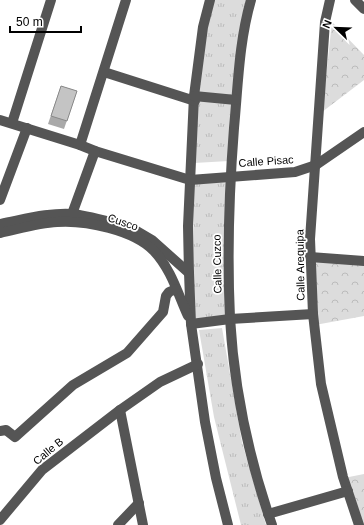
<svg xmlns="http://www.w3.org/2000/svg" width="364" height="525" font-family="Arial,sans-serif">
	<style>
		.grass { fill: url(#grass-tufts) }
		.park { fill: url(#park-crowns) }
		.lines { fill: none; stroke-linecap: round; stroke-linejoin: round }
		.minor { stroke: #555; stroke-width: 10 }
		.wall { fill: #a9a9a9 }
		.building { fill: #c4c4c4; stroke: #898989 }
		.labels { text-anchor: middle; stroke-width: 3.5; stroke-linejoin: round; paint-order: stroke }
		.street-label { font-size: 11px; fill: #000; stroke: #fff }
	</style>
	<defs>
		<pattern id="grass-tufts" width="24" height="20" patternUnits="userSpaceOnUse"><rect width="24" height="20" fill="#dcdcdc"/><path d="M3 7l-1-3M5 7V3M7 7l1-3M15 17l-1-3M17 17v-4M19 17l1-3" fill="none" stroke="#bbb"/></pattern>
		<pattern id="park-crowns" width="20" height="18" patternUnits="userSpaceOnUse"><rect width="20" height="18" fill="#dcdcdc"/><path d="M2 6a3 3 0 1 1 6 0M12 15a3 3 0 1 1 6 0" fill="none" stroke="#bbb"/></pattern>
	</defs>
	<rect width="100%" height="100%" fill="#fff"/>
	<g class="grass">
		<path d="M213,0h35l-15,97 -36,-4 9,-66z"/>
		<path d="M197,99l37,3 -5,59 -35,2z"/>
		<path d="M227,177v139l-33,3 -1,-139z"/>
		<path d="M222,328l20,114 24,83h-25l-27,-108 -15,-87z"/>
	</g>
	<g class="park">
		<path d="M332,22l32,33v25l-42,32z"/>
		<path d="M312,260l52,3v53l-49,9z"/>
		<path d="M364,474v51h-4l-16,-47z"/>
	</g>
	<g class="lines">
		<g class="minor">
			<path d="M210,0l-7,27 -9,69 -6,130 1,47 2,51 14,98 11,56 12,47"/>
			<path d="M251,0c-12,41 -13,86 -17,128 -5,64 -7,127 -4,190 4,70 19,141 42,207"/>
			<path d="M330,0l-5,22 -15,217 3,75 8,70 22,93 16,48"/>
			<path d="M355,0l9,9"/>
			<path d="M104,72l91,29"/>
			<path d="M194,96l42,4"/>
			<path d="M0,120l80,25 15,6 95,29 105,-8 21,-7 48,-33"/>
			<path d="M12,123l39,-123"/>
			<path d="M80,145l46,-145"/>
			<path d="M0,200l27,-72"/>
			<path d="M72,214l23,-63"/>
			<path d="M0,224c22,-4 50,-12 73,-10 15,2 30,6 45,10"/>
			<path d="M135,230l17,10 37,33"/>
			<path d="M0,233c19,-4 38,-10 57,-11 29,-2 77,8 97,29 17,18 24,43 34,65"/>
			<path d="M310,257l54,4"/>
			<path d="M191,324l39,-5 83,-5"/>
			<path d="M120,410l23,115"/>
			<path d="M0,431l6,-1 9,7 58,-52 54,-32 36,-41 3,-16 3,-4 7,-3"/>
			<path d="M268,514l80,-23"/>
			<path d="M0,520l42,-50 78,-60 40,-28 38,-18"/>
			<path d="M118,525l21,-22"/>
		</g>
	</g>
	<path class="wall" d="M61,86l16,5 -13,38 -16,-5z"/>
	<path class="building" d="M61,86l16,5 -10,30 -16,-5z"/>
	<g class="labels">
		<g class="street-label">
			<text transform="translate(266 161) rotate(-4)" y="4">Calle Pisac</text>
			<text transform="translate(123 222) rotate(19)" y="4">Cusco</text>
			<text transform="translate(217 264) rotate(-91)" y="4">Calle Cuzco</text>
			<text transform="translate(300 265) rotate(-91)" y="4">Calle Arequipa</text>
			<text transform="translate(48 451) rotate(-40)" y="4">Calle B</text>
		</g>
	</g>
	<g transform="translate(336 28) rotate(293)" stroke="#ffffff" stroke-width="3" paint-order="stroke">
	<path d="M0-3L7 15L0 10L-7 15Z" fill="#000000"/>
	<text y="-6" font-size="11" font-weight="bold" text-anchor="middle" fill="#000000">N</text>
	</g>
	<path d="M10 26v6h71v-6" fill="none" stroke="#000000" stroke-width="2"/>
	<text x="16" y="26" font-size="12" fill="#000000" stroke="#ffffff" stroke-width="3" paint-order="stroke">50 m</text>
</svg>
